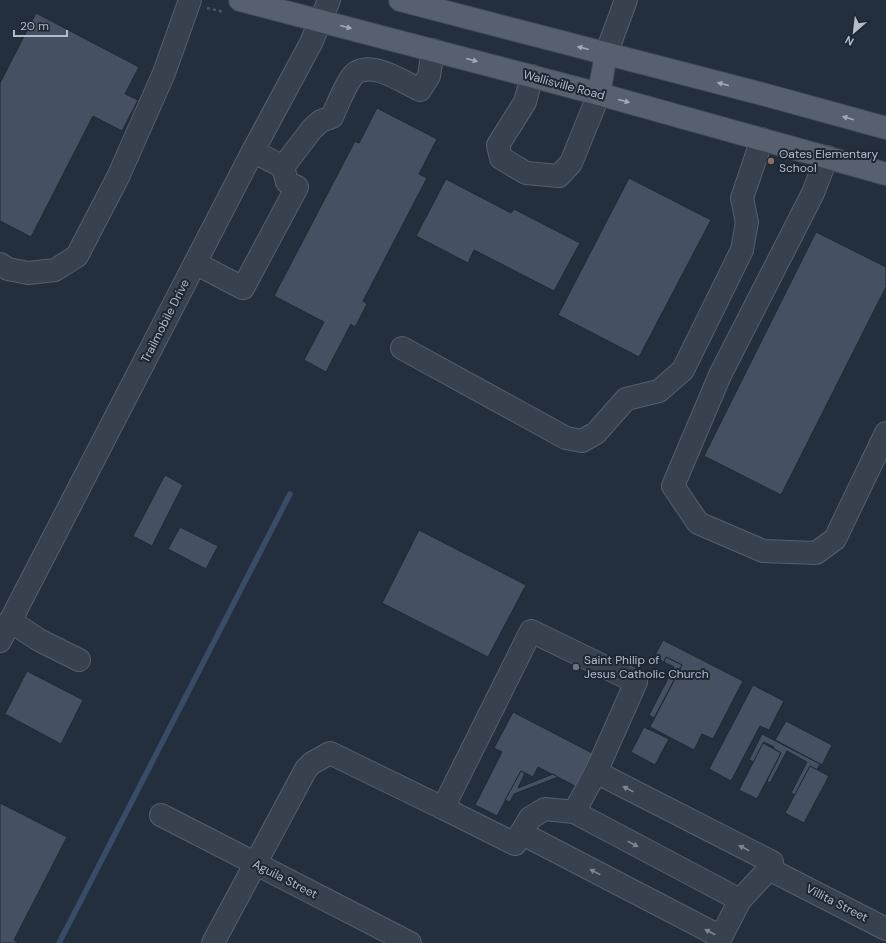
<svg xmlns="http://www.w3.org/2000/svg" width="886" height="943" font-family="'DM Sans',sans-serif">
	<style>
		.lines { fill: none; stroke-linecap: round; stroke-linejoin: round }
		.stream { stroke: #394c67; stroke-width: 5.5 }
		.building { fill: #455162; stroke: #1f2835 }
		.minor-casing { stroke: #565f6c; stroke-width: 24 }
		.major-casing { stroke: #414a57; stroke-width: 24 }
		.path { stroke: #44595c; stroke-width: 2.5; stroke-dasharray: 3 3; stroke-linecap: butt }
		.minor { stroke: #38414e; stroke-width: 22 }
		.major { stroke: #56606e; stroke-width: 22 }
		.oneway { fill: #a1aab7 }
		.oneway2 { fill: #7c8592 }
		.education-dot { fill: #8d6e63; stroke: #1d2633; stroke-width: 1.5 }
		.worship-dot { fill: #6b7280; stroke: #1d2633; stroke-width: 1.5 }
		.labels { text-anchor: middle; stroke-width: 4; stroke-linejoin: round; paint-order: stroke }
		.street-label { font-size: 12px; fill: #b4bcc9; stroke: #1d2633 }
		.poi-label { font-size: 12px; fill: #b4bcc9; stroke: #1d2633; text-anchor: start }
	</style>
	<rect width="100%" height="100%" fill="#242f3e"/>
	<g class="lines">
		<path class="stream" d="M59,943l231,-449"/>
	</g>
	<g class="building">
		<path d="M36,13l103,54 -14,27 13,6 -16,31 -29,-15 -62,121 -31,-16v-138z"/>
		<path d="M377,108l60,31 -18,35 8,4 -64,123 4,3 -12,23 -4,-3 -25,48 -22,-12 20,-38 -50,-26 81,-155 4,2z"/>
		<path d="M629,178l82,42 -72,137 -81,-42z"/>
		<path d="M446,179l65,34 3,-4 66,34 -26,48 -80,-41 -6,13 -52,-27z"/>
		<path d="M816,232l70,35v20l-105,208 -77,-39z"/>
		<path d="M165,475l18,10 -31,61 -19,-10z"/>
		<path d="M180,527l38,19 -12,23 -38,-20z"/>
		<path d="M419,530l107,55 -38,72 -106,-54z"/>
		<path d="M663,640l80,41 -30,58 -11,-5 -8,16 -44,-23 32,-62 -16,-8 -2,5 -10,-5z"/>
		<path d="M666,657l16,8 -28,53 -5,-3 25,-48 -10,-5z"/>
		<path d="M27,671l56,29 -22,44 -56,-30z"/>
		<path d="M753,685l31,16 -15,29 -9,-4 -29,55 -22,-12z"/>
		<path d="M513,712l81,42 -17,33 -39,-20 -5,10 -12,-6 -24,45 -22,-11 27,-53 -8,-4z"/>
		<path d="M786,721l46,24 -10,20 -47,-25z"/>
		<path d="M644,727l25,12 -14,26 -24,-13z"/>
		<path d="M762,734l58,30 -3,6 -7,-4 -15,29 -4,-2 16,-31 -20,-11 -17,32 -3,-2 14,-28 -8,-5 1,-1 -10,-5 -10,20 -5,-2z"/>
		<path d="M763,743l18,10 -24,46 -18,-9z"/>
		<path d="M810,766l19,10 -25,47 -19,-10z"/>
		<path d="M521,771l4,2 -7,15 35,-14 5,3 -44,17 -4,8 -5,-2z"/>
		<path d="M0,803l67,34 -53,103 5,3h-19z"/>
	</g>
	<g class="lines">
		<g class="minor-casing">
			<g id="minor">
				<path d="M606,54l20,-54"/>
				<path d="M532,76l-7,26 -27,43 3,13 25,15 33,3 12,-13 28,-69"/>
				<path d="M253,151l30,16 29,-38 9,-8 11,-4c6,-13 11,-27 19,-39 15,-22 52,4 69,12l9,-14 4,-26"/>
				<path d="M827,157l-14,36 -93,182 -47,111 25,37 65,28 53,2 19,-14 51,-106"/>
				<path d="M195,263l48,25 54,-101 -10,-5 -4,-15"/>
				<path d="M0,264l8,5 20,4 27,-3 22,-14 41,-79 46,-104 26,-73"/>
				<path d="M402,348l164,90 16,3 14,-8 30,-34 33,-8 24,-21 59,-120 5,-28 -5,-24 20,-59"/>
				<path d="M10,621l29,19 40,20"/>
				<path d="M531,631l105,51 -40,90 -22,40 -29,-3 -15,9 -15,26 -72,-36z"/>
				<path d="M0,641l253,-490 58,-108 18,-43"/>
				<path d="M574,812l166,88"/>
				<path d="M161,815l249,128"/>
				<path d="M521,833l200,104 19,-37 29,-31 3,-7 -176,-90"/>
				<path d="M769,869l117,60"/>
				<path d="M213,943l93,-174 6,-6 18,-10 113,55"/>
			</g>
		</g>
		<g class="major-casing">
			<g id="major">
				<path d="M240,0l359,94 287,80"/>
				<path d="M400,0l366,95 120,33"/>
				<path d="M599,94l7,-40"/>
			</g>
		</g>
		<path class="path" d="M207,8l17,4"/>
		<use href="#minor" class="minor"/>
		<use href="#major" class="major"/>
	</g>
	<defs><path id="oneway-solid" d="M-6-.8H1V-3.2L6.5 0L1 3.2V.8H-6Z"/></defs>
	<g class="oneway">
		<use href="#oneway-solid" transform="translate(346 27) rotate(15)"/>
		<use href="#oneway-solid" transform="translate(583 48) rotate(-165)"/>
		<use href="#oneway-solid" transform="translate(472 60) rotate(15)"/>
		<use href="#oneway-solid" transform="translate(723 84) rotate(-166)"/>
		<use href="#oneway-solid" transform="translate(624 101) rotate(15)"/>
		<use href="#oneway-solid" transform="translate(848 118) rotate(-164)"/>
	</g>
	<g class="oneway2">
		<use href="#oneway-solid" transform="translate(628 789) rotate(-153)"/>
		<use href="#oneway-solid" transform="translate(633 844) rotate(28)"/>
		<use href="#oneway-solid" transform="translate(744 848) rotate(-153)"/>
		<use href="#oneway-solid" transform="translate(595 872) rotate(-152)"/>
		<use href="#oneway-solid" transform="translate(710 932) rotate(-152)"/>
	</g>
	<circle class="education-dot" cx="771" cy="161" r="4"/>
	<circle class="worship-dot" cx="576" cy="667" r="4"/>
	<g class="labels">
		<g class="street-label">
			<text transform="translate(564 85) rotate(15)" y="4">Wallisville Road</text>
			<text transform="translate(165 321) rotate(-63)" y="4">Trailmobile Drive</text>
			<text transform="translate(285 879) rotate(27)" y="4">Aguila Street</text>
			<text transform="translate(837 903) rotate(27)" y="4">Villita Street</text>
		</g>
		<g class="poi-label">
			<text x="779" y="158">Oates Elementary<tspan x="779" dy="14">School</tspan></text>
			<text x="584" y="664">Saint Philip of<tspan x="584" dy="14">Jesus Catholic Church</tspan></text>
		</g>
	</g>
	<g transform="translate(854 32) rotate(208)" stroke="#1d2633" stroke-width="3" paint-order="stroke">
	<path d="M0-3L7 15L0 10L-7 15Z" fill="#b4bcc9"/>
	<text y="-6" font-size="11" font-weight="bold" text-anchor="middle" fill="#b4bcc9">N</text>
	</g>
	<path d="M14 30v6h53v-6" fill="none" stroke="#b4bcc9" stroke-width="2"/>
	<text x="20" y="30" font-size="12" fill="#b4bcc9" stroke="#1d2633" stroke-width="3" paint-order="stroke">20 m</text>
</svg>
